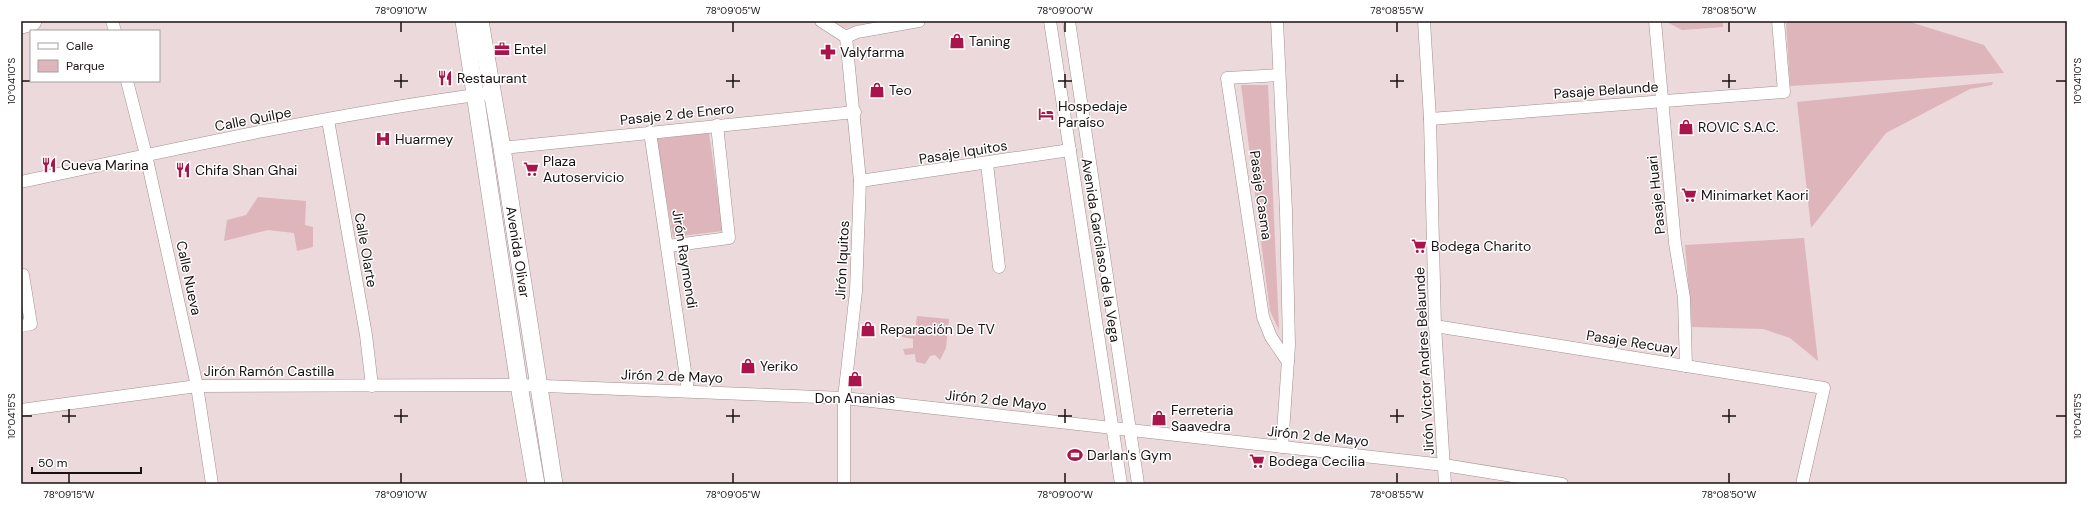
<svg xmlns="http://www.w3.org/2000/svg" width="2088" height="505" font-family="'DM Sans',sans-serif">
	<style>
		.built { fill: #e6cace }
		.green { fill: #deb5bb }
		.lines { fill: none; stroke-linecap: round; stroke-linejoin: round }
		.street-casing { stroke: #a18f91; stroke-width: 13 }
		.secondary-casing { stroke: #a18f91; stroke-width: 18 }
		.primary-casing { stroke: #a18f91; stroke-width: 20 }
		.street { stroke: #fff; stroke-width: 12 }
		.secondary { stroke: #fff; stroke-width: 17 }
		.primary { stroke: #fff; stroke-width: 19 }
		.ticks { fill: none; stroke: #181112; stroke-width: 1.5 }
		.labels { text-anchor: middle; stroke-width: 3; stroke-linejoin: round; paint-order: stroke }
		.poi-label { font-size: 14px; fill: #181112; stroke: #fff; text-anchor: start }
		.street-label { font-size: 14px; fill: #181112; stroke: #fff }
		.neatline { fill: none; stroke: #181112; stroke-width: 1.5 }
		.ticks-label { font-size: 10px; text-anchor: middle; fill: #181112 }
	</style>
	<rect width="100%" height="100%" fill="#ecd9dc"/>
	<path class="built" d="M824,21h56l-45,9z"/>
	<g class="green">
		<path d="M1665,21h58v6l-41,3z"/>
		<path d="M1786,21h121l77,24 20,28 -214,13z"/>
		<path d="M1993,82l-1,3 -22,4 -84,44 -75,95 -14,-126z"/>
		<path d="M1241,85h27l11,245 -9,-19z"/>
		<path d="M709,133l14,98 -50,6 -17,-98z"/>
		<path d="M258,197l48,4 -1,24 8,2v20l-16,4 -3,-18 -26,-3 -44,11 3,-21 19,-5z"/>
		<path d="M1804,238l14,123 -28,-23 -27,-9 -71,-2 -7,-82z"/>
		<path d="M917,316l32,3 -3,29 -6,12 -5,-5 -5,1 -5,8 -9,-2 -1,-8 -10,1 -2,-6 10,-1v-9l-11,-2 -2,-7 15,2z"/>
	</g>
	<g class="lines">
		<g class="street-casing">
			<g id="street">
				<path d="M112,21l3,10"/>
				<path d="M821,21l25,16"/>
				<path d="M1050,21l71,463"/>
				<path d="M1069,21l69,463"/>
				<path d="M1277,21l9,190 3,134 -7,102"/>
				<path d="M1424,21l6,98 5,207 10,158"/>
				<path d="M1655,21l20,222 9,55 2,68"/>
				<path d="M846,37l11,-5 62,-11"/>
				<path d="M1279,75l-52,3 36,239 8,20 17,25"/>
				<path d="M127,81l19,74 51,231 15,98"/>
				<path d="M1430,119l354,-27 -6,-71"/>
				<path d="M328,120l38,215 6,51"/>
				<path d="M650,132l38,259"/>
				<path d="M502,148l353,-36"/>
				<path d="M987,164l12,103"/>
				<path d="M860,181l210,-31"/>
				<path d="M21,182c153,-33 307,-67 462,-88"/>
				<path d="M668,246l61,-8 -12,-113"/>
				<path d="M21,275h2l8,49 -10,2"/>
				<path d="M1435,326l389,62 -22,96"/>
				<path d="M21,410l176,-24 322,-1 325,13 600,67 118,19"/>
				<path d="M844,484v-86l12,-107 4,-110 -14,-144"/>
			</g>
		</g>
		<g class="secondary-casing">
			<g id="secondary">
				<path d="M464,21l55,364 17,99"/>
				<path id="s1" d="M480,21l22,127 52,336"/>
			</g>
		</g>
		<g class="primary-casing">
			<path id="primary" d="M21,24l11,-3"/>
		</g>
		<use href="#street" class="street"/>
		<use href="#secondary" class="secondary"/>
		<use href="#primary" class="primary"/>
	</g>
	<path class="ticks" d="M401,22v10M733,22v10M1065,22v10M1397,22v10M1729,22v10M401,74v14M733,74v14M1065,74v14M1397,74v14M1729,74v14M22,81h10M394,81h14M726,81h14M1058,81h14M1390,81h14M1722,81h14M2056,81h10M69,409v14M401,409v14M733,409v14M1065,409v14M1397,409v14M1729,409v14M22,416h10M62,416h14M394,416h14M726,416h14M1058,416h14M1390,416h14M1722,416h14M2056,416h10M69,473v10M401,473v10M733,473v10M1065,473v10M1397,473v10M1729,473v10"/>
	<defs>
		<g id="shop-bare" transform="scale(1.2)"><path d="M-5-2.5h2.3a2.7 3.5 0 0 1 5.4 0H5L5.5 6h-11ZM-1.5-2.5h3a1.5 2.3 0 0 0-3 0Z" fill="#a9154a" stroke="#fff" stroke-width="2.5" paint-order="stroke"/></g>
		<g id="office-bare" transform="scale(1.2)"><path d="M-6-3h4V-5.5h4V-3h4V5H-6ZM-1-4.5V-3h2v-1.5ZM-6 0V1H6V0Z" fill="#a9154a" stroke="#fff" stroke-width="2.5" paint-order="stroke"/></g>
		<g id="pharmacy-bare" transform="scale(1.2)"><path d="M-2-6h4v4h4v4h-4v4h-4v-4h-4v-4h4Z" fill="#a9154a" stroke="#fff" stroke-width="2.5" paint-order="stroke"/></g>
		<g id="restaurant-bare" transform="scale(1.2)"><path d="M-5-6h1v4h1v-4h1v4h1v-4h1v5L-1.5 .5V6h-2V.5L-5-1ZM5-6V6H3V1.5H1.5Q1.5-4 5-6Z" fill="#a9154a" stroke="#fff" stroke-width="2.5" paint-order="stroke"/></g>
		<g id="hotel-bare" transform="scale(1.2)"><path d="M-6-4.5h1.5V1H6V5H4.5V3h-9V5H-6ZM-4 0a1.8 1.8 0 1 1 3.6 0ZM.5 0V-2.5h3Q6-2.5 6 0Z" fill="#a9154a" stroke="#fff" stroke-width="2.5" paint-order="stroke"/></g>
		<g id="hospital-bare" transform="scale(1.2)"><path d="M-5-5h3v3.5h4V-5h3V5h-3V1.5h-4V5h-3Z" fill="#a9154a" stroke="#fff" stroke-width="2.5" paint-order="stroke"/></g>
		<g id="supermarket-bare" transform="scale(1.2)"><path d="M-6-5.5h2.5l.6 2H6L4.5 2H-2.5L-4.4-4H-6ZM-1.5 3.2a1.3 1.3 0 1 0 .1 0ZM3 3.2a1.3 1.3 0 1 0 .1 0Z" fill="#a9154a" stroke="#fff" stroke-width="2.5" paint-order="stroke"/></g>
		<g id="stadium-bare" transform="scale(1.2)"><path d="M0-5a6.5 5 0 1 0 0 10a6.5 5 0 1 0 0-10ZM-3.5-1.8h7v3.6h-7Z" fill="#a9154a" stroke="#fff" stroke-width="2.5" paint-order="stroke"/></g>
	</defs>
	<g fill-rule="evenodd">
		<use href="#shop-bare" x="957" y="41"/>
		<use href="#office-bare" x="502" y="49"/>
		<use href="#pharmacy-bare" x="828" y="52"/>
		<use href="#restaurant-bare" x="445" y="78"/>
		<use href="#shop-bare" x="877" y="90"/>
		<use href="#hotel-bare" x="1046" y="114"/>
		<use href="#shop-bare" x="1686" y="127"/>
		<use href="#hospital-bare" x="383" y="139"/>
		<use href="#restaurant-bare" x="49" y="165"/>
		<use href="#supermarket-bare" x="531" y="169"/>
		<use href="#restaurant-bare" x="183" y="170"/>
		<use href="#supermarket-bare" x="1689" y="195"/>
		<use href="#supermarket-bare" x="1419" y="246"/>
		<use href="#shop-bare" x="868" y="329"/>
		<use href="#shop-bare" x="748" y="366"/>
		<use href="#shop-bare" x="855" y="379"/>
		<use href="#shop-bare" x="1159" y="418"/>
		<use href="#stadium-bare" x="1075" y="455"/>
		<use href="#supermarket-bare" x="1257" y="461"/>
	</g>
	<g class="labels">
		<g class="poi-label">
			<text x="969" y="46">Taning</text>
			<text x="514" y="54">Entel</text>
			<text x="840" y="57">Valyfarma</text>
			<text x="457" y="83">Restaurant</text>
			<text x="889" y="95">Teo</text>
			<text x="1058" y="111">Hospedaje<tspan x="1058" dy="16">Paraíso</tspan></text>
			<text x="1698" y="132">ROVIC S.A.C.</text>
			<text x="395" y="144">Huarmey</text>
			<text x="543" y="166">Plaza<tspan x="543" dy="16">Autoservicio</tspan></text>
			<text x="61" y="170">Cueva Marina</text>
			<text x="195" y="175">Chifa Shan Ghai</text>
			<text x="1701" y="200">Minimarket Kaori</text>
			<text x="1431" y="251">Bodega Charito</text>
			<text x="880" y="334">Reparación De TV</text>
			<text x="760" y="371">Yeriko</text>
			<text x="855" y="403" text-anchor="middle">Don Ananias</text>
			<text x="1171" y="415">Ferreteria<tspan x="1171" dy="16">Saavedra</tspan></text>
			<text x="1087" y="460">Darlan's Gym</text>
			<text x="1269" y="466">Bodega Cecilia</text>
		</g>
		<g class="street-label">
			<text transform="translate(1606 90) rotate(-4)" y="5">Pasaje Belaunde</text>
			<text transform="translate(677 114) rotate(-6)" y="5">Pasaje 2 de Enero</text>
			<text transform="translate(253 119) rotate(-11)" y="5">Calle Quilpe</text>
			<text transform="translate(963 152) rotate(-9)" y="5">Pasaje Iquitos</text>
			<text transform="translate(1261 195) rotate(82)" y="5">Pasaje Casma</text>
			<text transform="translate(1656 195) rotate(-96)" y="5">Pasaje Huari</text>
			<text transform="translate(366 250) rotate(80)" y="5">Calle Olarte</text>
			<text transform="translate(1101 250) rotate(81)" y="5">Avenida Garcilaso de la Vega</text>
			<text dy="5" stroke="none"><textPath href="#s1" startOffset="234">Avenida Olivar</textPath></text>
			<text transform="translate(685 259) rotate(81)" y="5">Jirón Raymondi</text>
			<text transform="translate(842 260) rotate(-87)" y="5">Jirón Iquitos</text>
			<text transform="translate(189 278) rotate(78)" y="5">Calle Nueva</text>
			<text transform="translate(1632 342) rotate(9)" y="5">Pasaje Recuay</text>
			<text transform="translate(1424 361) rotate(-93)" y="5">Jirón Victor Andres Belaunde</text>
			<text x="269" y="376">Jirón Ramón Castilla</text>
			<text transform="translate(672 376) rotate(2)" y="5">Jirón 2 de Mayo</text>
			<text transform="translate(996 400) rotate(6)" y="5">Jirón 2 de Mayo</text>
			<text transform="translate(1318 436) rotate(6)" y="5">Jirón 2 de Mayo</text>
		</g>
	</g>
	<rect width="2088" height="505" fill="none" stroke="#ffffff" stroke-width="44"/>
	<rect x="30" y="30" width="130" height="52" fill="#ffffff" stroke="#a3a0a0"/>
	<rect x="38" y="43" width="20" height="6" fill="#ffffff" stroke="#a3a0a0"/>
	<text x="66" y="50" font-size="12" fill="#181112">Calle</text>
	<rect x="38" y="60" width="20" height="12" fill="#deb5bb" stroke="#a3a0a0"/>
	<text x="66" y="70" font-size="12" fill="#181112">Parque</text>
	<path d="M32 467v6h109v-6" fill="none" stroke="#181112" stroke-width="2"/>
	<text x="38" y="467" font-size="12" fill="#181112" stroke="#ffffff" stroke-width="3" paint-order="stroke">50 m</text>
	<rect x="22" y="22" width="2044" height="461" class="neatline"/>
	<g class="ticks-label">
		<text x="401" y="14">78°09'10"W</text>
		<text x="733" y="14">78°09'05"W</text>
		<text x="1065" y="14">78°09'00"W</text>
		<text x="1397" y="14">78°08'55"W</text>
		<text x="1729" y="14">78°08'50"W</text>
		<text transform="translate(11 81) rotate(-90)" y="4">10°04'10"S</text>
		<text transform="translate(2077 81) rotate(-90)" y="4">10°04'10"S</text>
		<text transform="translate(11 416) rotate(-90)" y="4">10°04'15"S</text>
		<text transform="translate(2077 416) rotate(-90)" y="4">10°04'15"S</text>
		<text x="69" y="498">78°09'15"W</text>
		<text x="401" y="498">78°09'10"W</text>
		<text x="733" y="498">78°09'05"W</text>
		<text x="1065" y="498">78°09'00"W</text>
		<text x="1397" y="498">78°08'55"W</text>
		<text x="1729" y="498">78°08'50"W</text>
	</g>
</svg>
